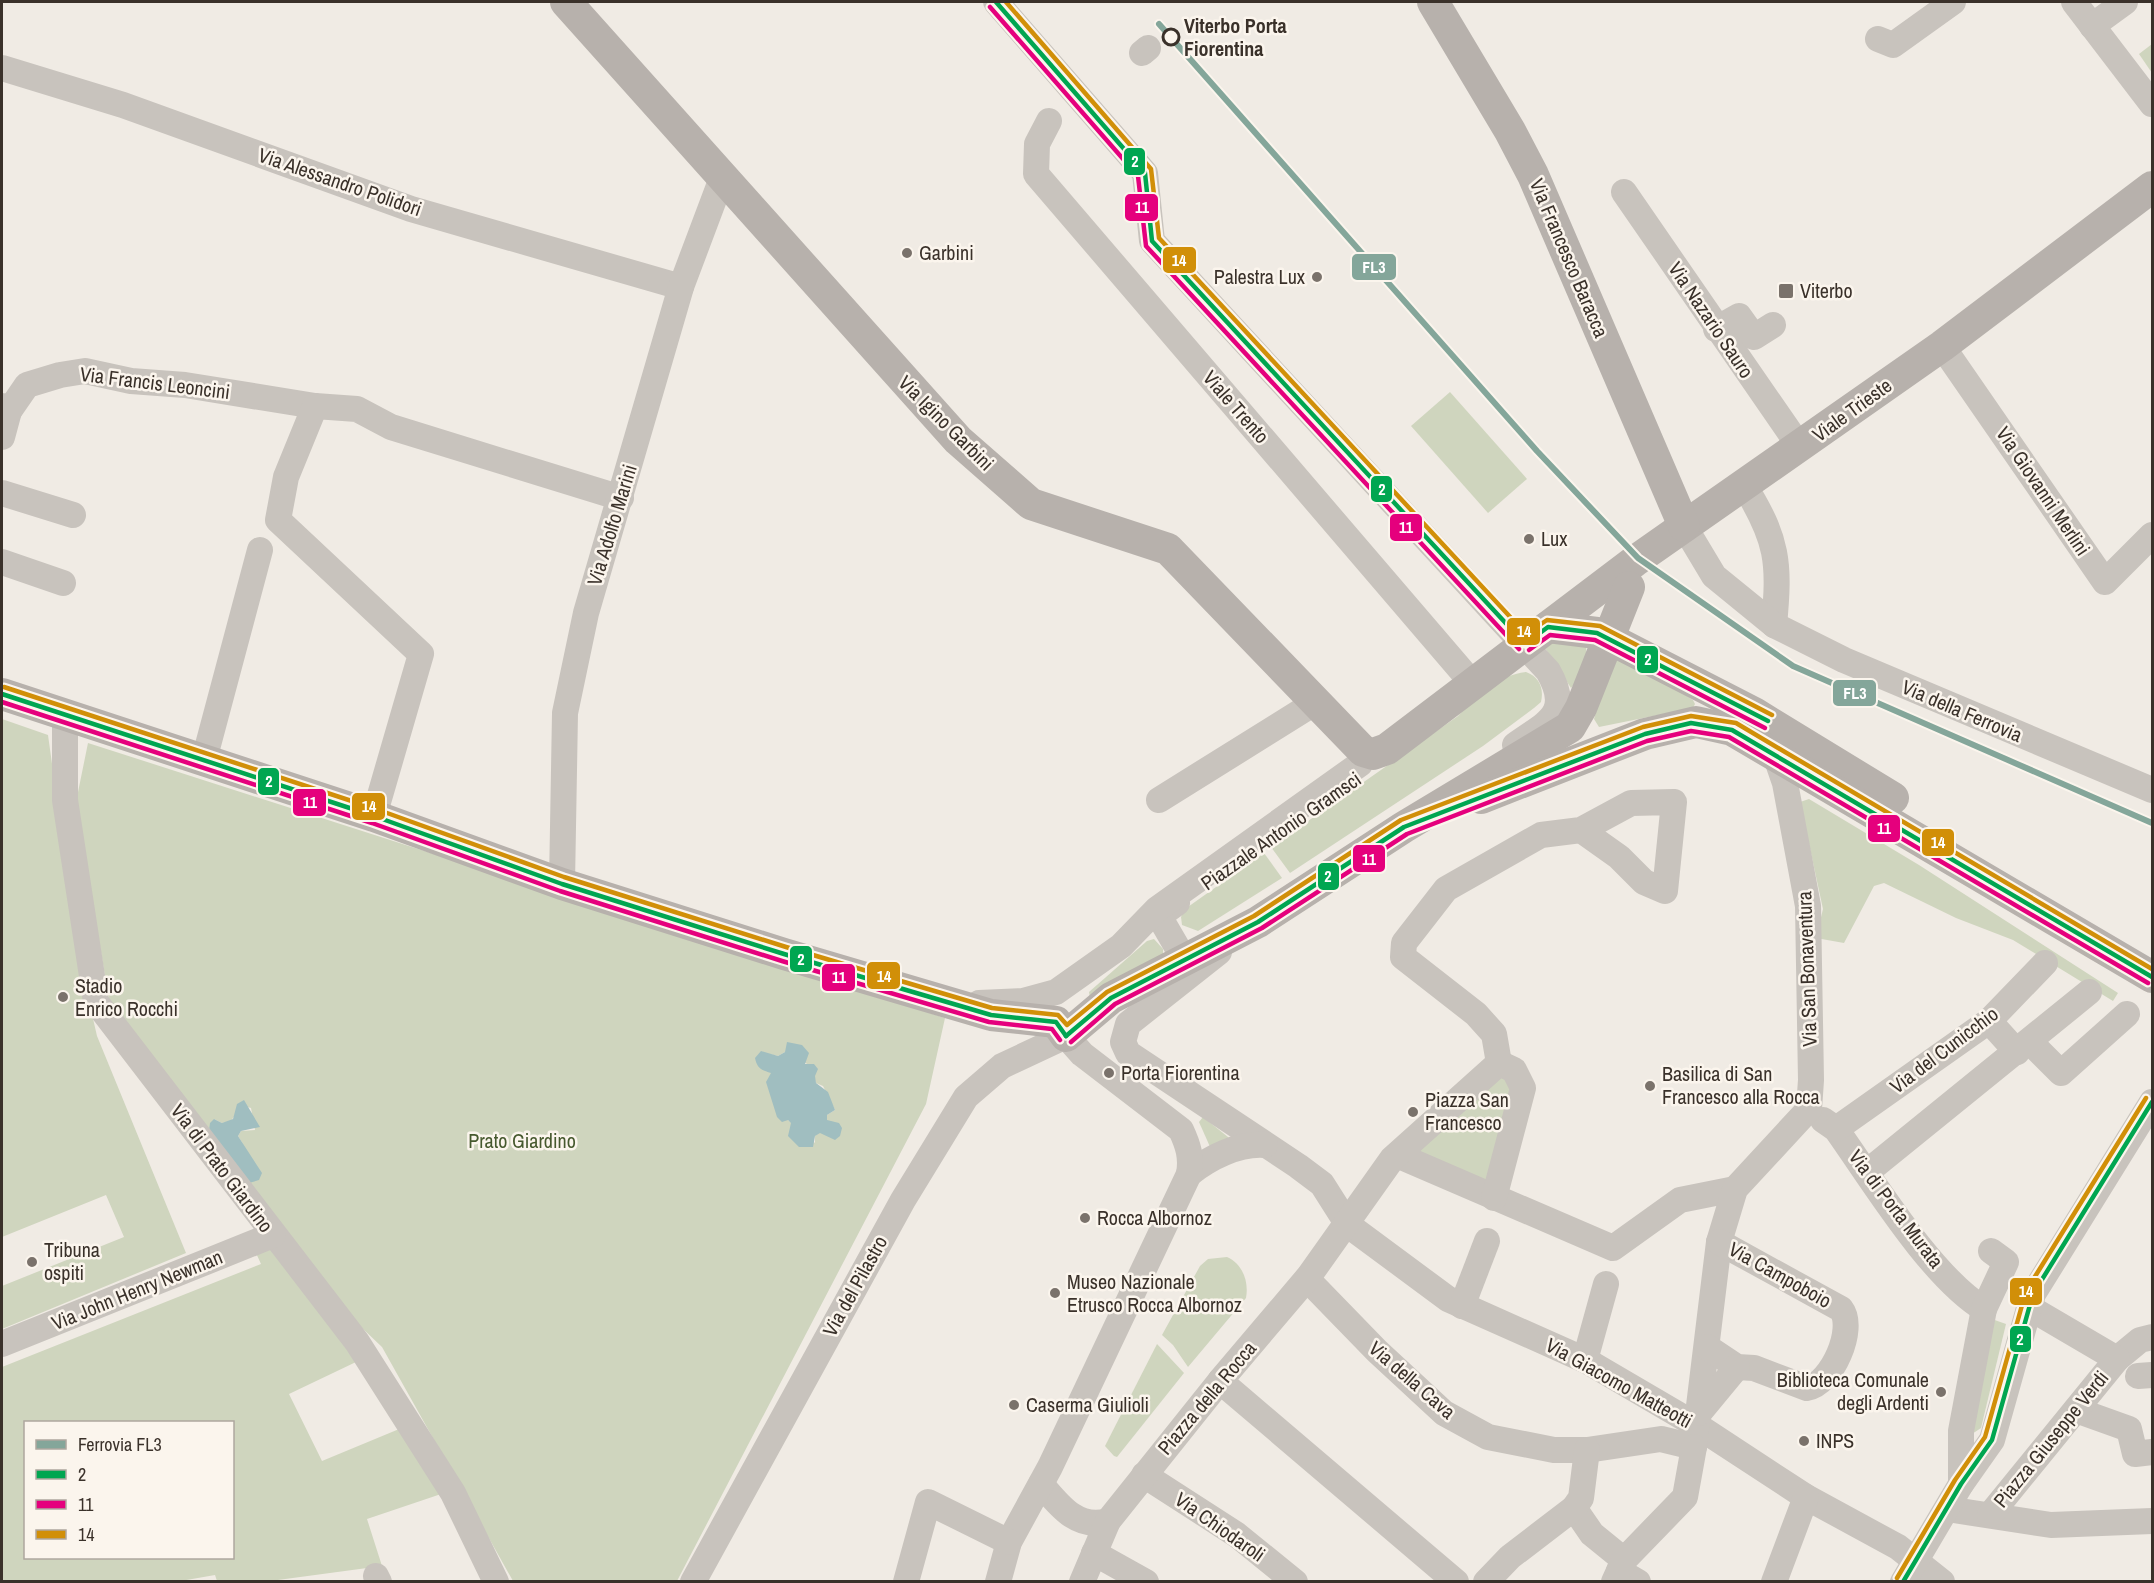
<svg xmlns="http://www.w3.org/2000/svg" width="2154" height="1583" font-family="'Archivo Narrow',sans-serif">
	<style>
		.green { fill: #cfd5be; fill-rule: evenodd }
		.water { fill: #a0bec0 }
		.lines { fill: none; stroke-linecap: round; stroke-linejoin: round }
		.minor { stroke: #c8c3bd; stroke-width: 26 }
		.major { stroke: #b7b1ac; stroke-width: 32 }
		.bus-1-casing { stroke: #fbf5ed; stroke-width: 9 }
		.bus-2-casing { stroke: #fbf5ed; stroke-width: 9 }
		.bus-3-casing { stroke: #fbf5ed; stroke-width: 9 }
		.bus-1 { stroke: #00a651; stroke-width: 4.5 }
		.bus-2 { stroke: #e5007d; stroke-width: 4.5 }
		.bus-3 { stroke: #d18f08; stroke-width: 4.5 }
		.rail-1-casing { stroke: #fbf5ed; stroke-width: 10 }
		.rail-1 { stroke: #84a69a; stroke-width: 6 }
		.stop-dot { fill: #fbf5ed; stroke: #3a312a; stroke-width: 3 }
		.poi-dot { fill: #7a726b; stroke: #fbf5ed; stroke-width: 2 }
		.labels { text-anchor: middle; stroke-width: 5; stroke-linejoin: round; paint-order: stroke }
		.stop-label { font-size: 20px; font-weight: bold; fill: #3a312a; stroke: #fbf5ed; text-anchor: start }
		.street-label { font-size: 20px; fill: #3a312a; stroke: #fbf5ed }
		.poi-label { font-size: 20px; fill: #3a312a; stroke: #fbf5ed; text-anchor: start }
		.park-label { font-size: 20px; fill: #46592e; stroke: #fbf5ed }
		.line-badge { stroke: #fbf5ed; stroke-width: 2 }
		.badge-label { font-size: 16px; text-anchor: middle; font-weight: bold; fill: #fff }
	</style>
	<rect width="100%" height="100%" fill="#f0ebe4"/>
	<g class="green">
		<path d="M2152,44v29l-13,-19z"/>
		<path d="M1450,392l77,87 -39,34 -77,-87z"/>
		<path d="M1556,642l30,4c2,12 -7,33 -15,42l-26,-40v-3z"/>
		<path d="M1618,652l75,48 2,4 -2,4 -94,19 -5,-8 19,-63z"/>
		<path d="M1526,672c14,5 18,17 15,30l-7,6 -51,38 -193,127 -19,-26 187,-131c19,-20 40,-41 68,-44z"/>
		<path d="M2,719l46,16 31,223 18,78 89,217 -184,76v-43l122,-49 -18,-42 -104,42z"/>
		<path d="M88,743l857,275 -19,86 -249,477h-164l-131,-234 -62,-59 -211,-288 -33,-198zM760,1052l18,4 7,-4 24,13 7,18 7,3 12,24 -8,5v5l-12,16v7l-27,-23 -17,-47zM237,1104l14,4 4,22 -14,1 -3,5 5,8 -29,-25 8,4 8,-1 7,-9z"/>
		<path d="M1809,799l110,66 199,128 -5,8 -100,-61 -57,-22 -72,-35 -10,3 -30,57 -28,-5 7,-29 -23,-107z"/>
		<path d="M1264,853l18,25 -84,53 -16,-6 -1,-8 4,-8z"/>
		<path d="M1154,939l9,10v7l-73,42 -1,-6 58,-51z"/>
		<path d="M1500,1076l12,6 -22,102 -75,-33z"/>
		<path d="M1203,1117l25,20 2,4 -19,8 -12,-27z"/>
		<path d="M272,1248l9,7 75,107 -67,32 33,67 82,-34 43,65 -80,27 15,47 -119,16 -46,-1 -2,-6 -40,7h-173v-215l259,-103 -5,-11zM26,1422h206v136h-206z"/>
		<path d="M1227,1257c16,7 22,25 19,41l-58,69 -15,-22 -11,-10 38,-69 8,-7z"/>
		<path d="M1989,1318l17,6 -25,104 -9,6z"/>
		<path d="M1157,1344l27,29 -67,84 -3,-1 -9,-10z"/>
	</g>
	<g class="water">
		<path d="M787,1042l15,3 7,8 -4,11h9l4,5 -3,7 1,7 12,9 7,18 -8,5v5l12,3 3,5 -2,8 -5,4 -15,-7 -5,3 -2,11h-14l-11,-11 3,-13 -3,-3 -6,2 -5,-5 -11,-35 5,-9c-10,-3 -14,-5 -16,-15l6,-7 17,5 7,-4z"/>
		<path d="M244,1100l16,27 -19,4 -3,5 24,37 -3,7 -10,3 -40,-52 1,-8 4,-4 8,4 11,-4 4,-15z"/>
	</g>
	<g class="lines">
		<g class="minor">
			<path d="M996,2l149,171 7,68 396,430c25,43 -1,51 -33,74"/>
			<path d="M2074,2l78,102"/>
			<path d="M2092,26l33,-24"/>
			<path d="M1878,39l15,6 60,-43"/>
			<path d="M1142,53l6,-5"/>
			<path d="M2,68l121,37 288,104 270,78"/>
			<path d="M1049,121l-12,23 -1,30 437,510"/>
			<path d="M1624,192l176,255"/>
			<path d="M1716,329l23,-13 15,21 19,-12"/>
			<path d="M1942,346l163,236 47,-47"/>
			<path d="M2,406l7,5 -7,26"/>
			<path d="M9,411l18,-26 33,-10 25,-4 46,10 54,4 130,21"/>
			<path d="M1744,485c34,55 36,77 30,140"/>
			<path d="M2,493l71,22"/>
			<path d="M1684,526l30,50 60,49 70,35 308,130"/>
			<path d="M2,562l61,21"/>
			<path d="M65,714v86l31,202 261,340 96,151 43,89"/>
			<path d="M204,760l56,-210"/>
			<path d="M1159,800l157,-98"/>
			<path d="M374,816l47,-162 -143,-134 8,-43 29,-71 42,3 34,18 230,71"/>
			<path d="M562,884l3,-171 21,-100 95,-326 41,-109"/>
			<path d="M1177,903l-18,13 25,43"/>
			<path d="M1219,952l-91,72 -5,18 5,11 170,113 24,18 26,41 100,74 137,61 111,65 110,72 92,50 44,35"/>
			<path d="M979,1003l44,-2 33,-9 65,-46 36,-37 203,-145 3,-13"/>
			<path d="M1989,1021l28,31"/>
			<path d="M2030,1042l31,31 66,-59"/>
			<path d="M1499,1063l-5,-29 -18,-20 -73,-57 1,-14 42,-54 95,-54 40,-5 38,27 25,25 21,9 9,-89 -43,1 -50,27"/>
			<path d="M1823,1120l13,9c37,52 95,148 148,180"/>
			<path d="M1836,1129l153,-108 56,-58"/>
			<path d="M1397,1155l216,93 67,-48 55,-11"/>
			<path d="M1867,1172l222,-180"/>
			<path d="M1189,1174c20,-16 49,-31 76,-29"/>
			<path d="M1307,1279l70,72 67,62 44,24 66,13h33l74,-11 33,8 25,-205 16,-53 74,-80 2,-29 -3,-174 -23,-123 -10,-29"/>
			<path d="M1462,1306l25,-65"/>
			<path d="M2,1344l271,-109"/>
			<path d="M1707,1347l30,20 17,1 53,20c25,-4 49,-60 34,-79l-122,-67"/>
			<path d="M2117,1359l23,-19 12,-3"/>
			<path d="M1585,1360l21,-76"/>
			<path d="M2138,1376l14,-1"/>
			<path d="M1220,1381l236,201"/>
			<path d="M2076,1410l53,19 6,25 17,-2"/>
			<path d="M1699,1413l38,-46"/>
			<path d="M1144,1475l93,60 58,47"/>
			<path d="M1041,1484c18,21 36,46 67,37"/>
			<path d="M1961,1484v-53l23,-122 22,-47 -15,-11"/>
			<path d="M1574,1508l18,26 32,26"/>
			<path d="M1947,1509l104,16 101,-4"/>
			<path d="M1990,1515l127,-156 -87,-51"/>
			<path d="M1094,1553l52,29"/>
			<path d="M1619,1571l19,11"/>
			<path d="M376,1576l3,6"/>
			<path d="M693,1582l210,-382 63,-103 36,-31 64,-30 16,18 99,76c7,15 11,27 8,44l-139,293 -41,75 -11,40"/>
			<path d="M906,1582l22,-80 81,40"/>
			<path d="M1082,1582l26,-61 112,-140 89,-105 83,-117 107,-96 15,7 9,18 -29,110"/>
			<path d="M1486,1582l24,-25 64,-49 7,-10 6,-48"/>
			<path d="M1614,1582l10,-22 61,-63 9,-50"/>
			<path d="M1774,1582l32,-85"/>
			<path d="M1903,1582l58,-98 31,-44 41,-146 119,-192"/>
		</g>
		<g class="major">
			<path d="M566,2l392,438 73,64 137,45 195,202 10,3 14,-5 248,-188 307,-215 210,-159"/>
			<path d="M1433,2l77,129 23,44 151,351"/>
			<path d="M1548,627l49,6 11,5 146,75 139,85"/>
			<path d="M2,694l372,122 188,68 222,70 207,61 65,7 10,14 45,-38 147,-76 146,-95 166,-100 11,-19 48,-121"/>
			<path d="M1481,798l164,-64 51,-12 36,8 420,247"/>
		</g>
		<g class="bus-1-casing">
			<g id="bus-1">
				<path d="M996,2l149,171 7,68 373,403"/>
				<path d="M1525,644l23,-17 49,6 171,88"/>
				<path d="M2,694l372,122 188,68 222,70 207,61 65,7 10,14"/>
				<path d="M1066,1036l45,-38 147,-76 146,-95 241,-93 46,-11 41,7 420,247"/>
				<path d="M1903,1582l58,-98 31,-44 41,-146 119,-192"/>
			</g>
		</g>
		<g class="bus-2-casing">
			<g id="bus-2">
				<path d="M990,7l148,169 8,70 373,403"/>
				<path d="M1529,650l21,-15 45,5 170,88"/>
				<path d="M2,702l370,121 188,68 222,70 207,61 63,7 8,11"/>
				<path d="M1071,1042l44,-38 147,-76 145,-94 240,-93 44,-10 38,6 419,246"/>
			</g>
		</g>
		<g class="bus-3-casing">
			<g id="bus-3">
				<path d="M1006,2l145,167 8,69 367,396 21,-14 53,6 172,89"/>
				<path d="M4,687l372,122 188,68 222,70 206,61 66,7 9,10 40,-33 147,-76 147,-96 242,-93 48,-11 45,7 416,246"/>
				<path d="M1897,1578l58,-98 30,-43 41,-146 120,-193"/>
			</g>
		</g>
		<use href="#bus-1" class="bus-1"/>
		<use href="#bus-2" class="bus-2"/>
		<use href="#bus-3" class="bus-3"/>
		<g class="rail-1-casing">
			<path id="rail-1" d="M1159,24l378,427 101,107 155,108 359,157"/>
		</g>
		<use href="#rail-1" class="rail-1"/>
	</g>
	<circle class="stop-dot" cx="1171" cy="37" r="8"/>
	<g class="poi-dot">
		<circle cx="907" cy="253" r="6"/>
		<circle cx="1317" cy="277" r="6"/>
		<rect x="1778" y="283" width="16" height="16" rx="3"/>
		<circle cx="1529" cy="539" r="6"/>
		<circle cx="63" cy="997" r="6"/>
		<circle cx="1109" cy="1073" r="6"/>
		<circle cx="1650" cy="1086" r="6"/>
		<circle cx="1413" cy="1112" r="6"/>
		<circle cx="1085" cy="1218" r="6"/>
		<circle cx="32" cy="1262" r="6"/>
		<circle cx="1055" cy="1293" r="6"/>
		<circle cx="1941" cy="1392" r="6"/>
		<circle cx="1014" cy="1405" r="6"/>
		<circle cx="1804" cy="1441" r="6"/>
	</g>
	<g class="labels">
		<g class="stop-label">
			<text x="1184" y="33">Viterbo Porta<tspan x="1184" dy="23">Fiorentina</tspan></text>
		</g>
		<g class="street-label">
			<text transform="translate(340 182) rotate(19)" y="7">Via Alessandro Polidori</text>
			<text transform="translate(1569 258) rotate(67)" y="7">Via Francesco Baracca</text>
			<text transform="translate(1711 320) rotate(56)" y="7">Via Nazario Sauro</text>
			<text transform="translate(155 383) rotate(7)" y="7">Via Francis Leoncini</text>
			<text transform="translate(1236 407) rotate(49)" y="7">Viale Trento</text>
			<text transform="translate(1852 410) rotate(-36)" y="7">Viale Trieste</text>
			<text transform="translate(946 423) rotate(45)" y="7">Via Igino Garbini</text>
			<text transform="translate(2043 491) rotate(56)" y="7">Via Giovanni Merlini</text>
			<text transform="translate(612 525) rotate(-73)" y="7">Via Adolfo Marini</text>
			<text transform="translate(1962 711) rotate(23)" y="7">Via della Ferrovia</text>
			<text transform="translate(1281 831) rotate(-35)" y="7">Piazzale Antonio Gramsci</text>
			<text transform="translate(1807 969) rotate(-92)" y="7">Via San Bonaventura</text>
			<text transform="translate(1944 1050) rotate(-37)" y="7">Via del Cunicchio</text>
			<text transform="translate(222 1168) rotate(53)" y="7">Via di Prato Giardino</text>
			<text transform="translate(1896 1209) rotate(53)" y="7">Via di Porta Murata</text>
			<text transform="translate(1780 1275) rotate(29)" y="7">Via Campoboio</text>
			<text transform="translate(855 1286) rotate(-61)" y="7">Via del Pilastro</text>
			<text transform="translate(137 1290) rotate(-22)" y="7">Via John Henry Newman</text>
			<text transform="translate(1412 1380) rotate(41)" y="7">Via della Cava</text>
			<text transform="translate(1619 1383) rotate(29)" y="7">Via Giacomo Matteotti</text>
			<text transform="translate(1207 1398) rotate(-50)" y="7">Piazza della Rocca</text>
			<text transform="translate(2051 1439) rotate(-51)" y="7">Piazza Giuseppe Verdi</text>
			<text transform="translate(1220 1527) rotate(35)" y="7">Via Chiodaroli</text>
		</g>
		<g class="poi-label">
			<text x="919" y="260">Garbini</text>
			<text x="1305" y="284" text-anchor="end">Palestra Lux</text>
			<text x="1800" y="298">Viterbo</text>
			<text x="1541" y="546">Lux</text>
			<text x="75" y="993">Stadio<tspan x="75" dy="23">Enrico Rocchi</tspan></text>
			<text x="1121" y="1080">Porta Fiorentina</text>
			<text x="1662" y="1081">Basilica di San<tspan x="1662" dy="23">Francesco alla Rocca</tspan></text>
			<text x="1425" y="1107">Piazza San<tspan x="1425" dy="23">Francesco</tspan></text>
			<text x="1097" y="1225">Rocca Albornoz</text>
			<text x="44" y="1257">Tribuna<tspan x="44" dy="23">ospiti</tspan></text>
			<text x="1067" y="1289">Museo Nazionale<tspan x="1067" dy="23">Etrusco Rocca Albornoz</tspan></text>
			<text x="1929" y="1387" text-anchor="end">Biblioteca Comunale<tspan x="1929" dy="23">degli Ardenti</tspan></text>
			<text x="1026" y="1412">Caserma Giulioli</text>
			<text x="1816" y="1448">INPS</text>
		</g>
		<g class="park-label">
			<text x="522" y="1148">Prato Giardino</text>
		</g>
	</g>
	<g class="line-badge">
		<rect x="1123" y="147" width="23" height="29" rx="6" fill="#00a651"/>
		<rect x="1124" y="193" width="35" height="29" rx="6" fill="#e5007d"/>
		<rect x="1162" y="246" width="35" height="28" rx="6" fill="#d18f08"/>
		<rect x="1351" y="253" width="46" height="28" rx="6" fill="#84a69a"/>
		<rect x="1370" y="475" width="23" height="28" rx="6" fill="#00a651"/>
		<rect x="1389" y="513" width="34" height="29" rx="6" fill="#e5007d"/>
		<rect x="1506" y="617" width="35" height="29" rx="6" fill="#d18f08"/>
		<rect x="1636" y="645" width="23" height="29" rx="6" fill="#00a651"/>
		<rect x="1832" y="679" width="45" height="28" rx="6" fill="#84a69a"/>
		<rect x="257" y="767" width="23" height="29" rx="6" fill="#00a651"/>
		<rect x="292" y="788" width="35" height="29" rx="6" fill="#e5007d"/>
		<rect x="351" y="792" width="35" height="29" rx="6" fill="#d18f08"/>
		<rect x="1867" y="814" width="34" height="29" rx="6" fill="#e5007d"/>
		<rect x="1921" y="828" width="34" height="29" rx="6" fill="#d18f08"/>
		<rect x="1352" y="844" width="34" height="29" rx="6" fill="#e5007d"/>
		<rect x="1317" y="862" width="23" height="29" rx="6" fill="#00a651"/>
		<rect x="789" y="945" width="24" height="28" rx="6" fill="#00a651"/>
		<rect x="866" y="961" width="35" height="29" rx="6" fill="#d18f08"/>
		<rect x="821" y="963" width="35" height="29" rx="6" fill="#e5007d"/>
		<rect x="2009" y="1277" width="34" height="29" rx="6" fill="#d18f08"/>
		<rect x="2009" y="1325" width="23" height="28" rx="6" fill="#00a651"/>
	</g>
	<g class="badge-label">
		<text x="1135" y="167">2</text>
		<text x="1142" y="213">11</text>
		<text x="1179" y="266">14</text>
		<text x="1374" y="273">FL3</text>
		<text x="1382" y="495">2</text>
		<text x="1406" y="533">11</text>
		<text x="1524" y="637">14</text>
		<text x="1648" y="665">2</text>
		<text x="1855" y="699">FL3</text>
		<text x="269" y="787">2</text>
		<text x="310" y="808">11</text>
		<text x="369" y="812">14</text>
		<text x="1884" y="834">11</text>
		<text x="1938" y="848">14</text>
		<text x="1369" y="865">11</text>
		<text x="1328" y="882">2</text>
		<text x="801" y="965">2</text>
		<text x="884" y="982">14</text>
		<text x="839" y="983">11</text>
		<text x="2026" y="1297">14</text>
		<text x="2020" y="1345">2</text>
	</g>
	<rect width="2154" height="1583" fill="none" stroke="#3a312a" stroke-width="6"/>
	<rect x="24" y="1421" width="210" height="138" fill="#fbf5ed" stroke="#aea79f" stroke-width="1.5"/>
	<rect x="36" y="1440" width="30" height="9" fill="#84a69a" stroke="#aea79f" stroke-width="1.5"/>
	<text x="78" y="1451" font-size="18" fill="#3a312a">Ferrovia FL3</text>
	<rect x="36" y="1470" width="30" height="9" fill="#00a651" stroke="#aea79f" stroke-width="1.5"/>
	<text x="78" y="1481" font-size="18" fill="#3a312a">2</text>
	<rect x="36" y="1500" width="30" height="9" fill="#e5007d" stroke="#aea79f" stroke-width="1.5"/>
	<text x="78" y="1511" font-size="18" fill="#3a312a">11</text>
	<rect x="36" y="1530" width="30" height="9" fill="#d18f08" stroke="#aea79f" stroke-width="1.5"/>
	<text x="78" y="1541" font-size="18" fill="#3a312a">14</text>
</svg>
